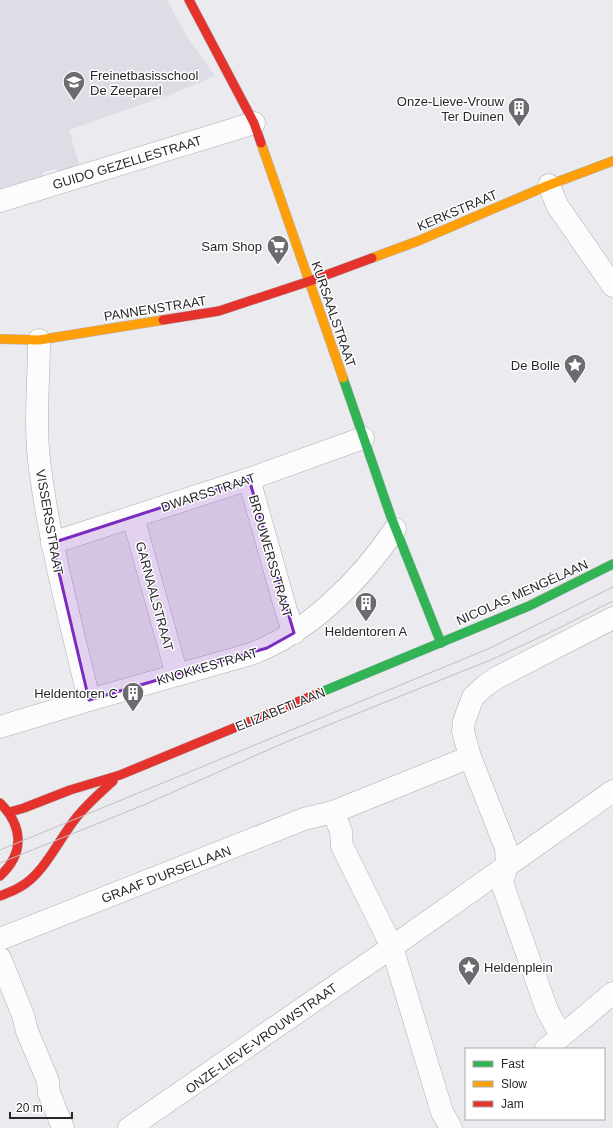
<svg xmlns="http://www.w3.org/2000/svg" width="613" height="1128" font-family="Helvetica,sans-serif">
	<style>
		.built { fill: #dddde6 }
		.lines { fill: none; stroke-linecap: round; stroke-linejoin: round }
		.street-casing { stroke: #aeaeb0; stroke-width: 23 }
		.fast-casing { stroke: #aeaeb0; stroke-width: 10 }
		.slow-casing { stroke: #aeaeb0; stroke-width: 10 }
		.jam-casing { stroke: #aeaeb0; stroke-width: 10 }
		.street { stroke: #fcfcfd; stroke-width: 22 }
		.fast { stroke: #30b455; stroke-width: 9 }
		.slow { stroke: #ff9f0a; stroke-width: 9 }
		.jam { stroke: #e5322d; stroke-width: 9 }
		.tram { stroke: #c0c0c1; stroke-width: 1 }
		.marked { fill: #7b2cbf; fill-opacity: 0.2; stroke: #7b2cbf; stroke-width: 3; stroke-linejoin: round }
		.labels { text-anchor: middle; stroke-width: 3; stroke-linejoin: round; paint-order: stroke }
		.poi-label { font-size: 13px; fill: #28282b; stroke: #fff; text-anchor: end }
		.street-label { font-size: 13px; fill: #28282b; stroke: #fff }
	</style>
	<rect width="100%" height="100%" fill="#ebebef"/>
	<path class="built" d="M0,0h167l20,37 28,39 -43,18 -103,36 11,37 -18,5 -4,-1 -2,-2 -12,3 -1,4 -43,16z"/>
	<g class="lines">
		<g class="street-casing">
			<g id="street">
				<path d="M549,185l8,20 56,81"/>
				<path d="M0,201l254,-78"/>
				<path d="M39,340c0,42 -5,86 1,128 10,78 31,155 49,232"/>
				<path d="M249,479l37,131 8,23"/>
				<path d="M133,517l44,158"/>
				<path d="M52,543l197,-64 114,-41"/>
				<path d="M0,727l89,-27 162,-46c58,-22 110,-74 144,-125"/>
				<path d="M333,812l8,19 1,15 50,101 50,165 9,16"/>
				<path d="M0,939l304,-120 29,-7 137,-55"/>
				<path d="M0,958l23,57 4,16 21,50 1,12 14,35"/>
				<path d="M561,1036l-14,-26 -45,-127 5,-18 -1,-17 -36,-91 -7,-26 1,-10 9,-24 13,-12 12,-8 115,-59"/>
				<path d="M546,1049l67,-56"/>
				<path d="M129,1128l263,-181 221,-156"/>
			</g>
		</g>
		<g class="fast-casing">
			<g id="fast">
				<path d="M343,378l48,139 50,126"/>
				<path d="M319,693l210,-87 84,-42"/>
			</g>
		</g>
		<g class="slow-casing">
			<g id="slow">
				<path d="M261,143l82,235"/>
				<path d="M372,258l46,-17 131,-56 64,-24"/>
				<path d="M0,339l39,1 124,-20"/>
			</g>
		</g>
		<g class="jam-casing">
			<g id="jam">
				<path d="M189,0l65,123 7,20"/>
				<path d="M163,320l56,-9 91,-30 62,-23"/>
				<path d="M0,803c23,23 25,50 0,73"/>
				<path d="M10,812l14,-4 46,-18 50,-15 199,-82"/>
				<path d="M0,896c7,-3 14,-5 20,-9 24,-13 39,-48 56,-69 11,-14 24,-25 37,-37"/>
			</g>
		</g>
		<use href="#street" class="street"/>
		<use href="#fast" class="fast"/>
		<use href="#slow" class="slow"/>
		<use href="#jam" class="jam"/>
		<g class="tram">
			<path d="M0,850l488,-201 125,-62"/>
			<path d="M0,863l146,-59 140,-62 207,-83 58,-27 62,-31"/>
		</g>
	</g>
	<path class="marked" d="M249,479l45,154 -27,15 -178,52 -37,-157z"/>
	<defs>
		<g id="school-pin" transform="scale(1.15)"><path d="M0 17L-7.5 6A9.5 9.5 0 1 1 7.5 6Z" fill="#6c6c70" stroke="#fff"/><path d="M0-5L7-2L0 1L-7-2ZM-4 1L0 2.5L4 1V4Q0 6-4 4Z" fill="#fff"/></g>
		<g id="building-pin" transform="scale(1.15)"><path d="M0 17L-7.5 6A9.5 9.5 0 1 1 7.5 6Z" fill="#6c6c70" stroke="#fff"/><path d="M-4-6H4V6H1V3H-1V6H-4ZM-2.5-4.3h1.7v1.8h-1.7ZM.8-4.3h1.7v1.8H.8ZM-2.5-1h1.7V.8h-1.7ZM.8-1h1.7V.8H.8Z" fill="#fff"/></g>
		<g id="supermarket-pin" transform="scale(1.15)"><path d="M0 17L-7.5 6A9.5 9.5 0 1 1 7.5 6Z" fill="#6c6c70" stroke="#fff"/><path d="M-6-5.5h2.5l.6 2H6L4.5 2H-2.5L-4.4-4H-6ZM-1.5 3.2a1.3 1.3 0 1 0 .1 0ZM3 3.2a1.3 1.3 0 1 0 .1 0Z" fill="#fff"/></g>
		<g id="sight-pin" transform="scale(1.15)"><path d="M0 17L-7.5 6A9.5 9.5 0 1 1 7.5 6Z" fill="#6c6c70" stroke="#fff"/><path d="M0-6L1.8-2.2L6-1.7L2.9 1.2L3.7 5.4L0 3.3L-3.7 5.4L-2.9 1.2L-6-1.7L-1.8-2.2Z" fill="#fff"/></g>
	</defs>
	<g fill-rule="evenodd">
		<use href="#school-pin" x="74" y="82"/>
		<use href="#building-pin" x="519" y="108"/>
		<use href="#supermarket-pin" x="278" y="246"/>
		<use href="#sight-pin" x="575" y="365"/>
		<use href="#building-pin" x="366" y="603"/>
		<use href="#building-pin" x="133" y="693"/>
		<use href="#sight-pin" x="469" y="967"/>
	</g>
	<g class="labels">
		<g class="poi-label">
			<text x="90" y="80" text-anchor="start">Freinetbasisschool<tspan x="90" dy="15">De Zeeparel</tspan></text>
			<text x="504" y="106">Onze-Lieve-Vrouw<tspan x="504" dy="15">Ter Duinen</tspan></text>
			<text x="262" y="251">Sam Shop</text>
			<text x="560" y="370">De Bolle</text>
			<text x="366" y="636" text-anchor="middle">Heldentoren A</text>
			<text x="118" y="698">Heldentoren C</text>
			<text x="484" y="972" text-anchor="start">Heldenplein</text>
		</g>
		<g class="street-label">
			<text transform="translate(127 162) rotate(-17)" y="5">GUIDO GEZELLESTRAAT</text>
			<text transform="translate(457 210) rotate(-23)" y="5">KERKSTRAAT</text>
			<text transform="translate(155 308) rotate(-9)" y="5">PANNENSTRAAT</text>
			<text transform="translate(334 314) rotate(71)" y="5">KURSAALSTRAAT</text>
			<text transform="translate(208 492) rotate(-18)" y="5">DWARSSTRAAT</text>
			<text transform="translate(50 522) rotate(80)" y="5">VISSERSSTRAAT</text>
			<text transform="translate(271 556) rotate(74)" y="5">BROUWERSSTRAAT</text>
			<text transform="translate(522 592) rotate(-24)" y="5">NICOLAS MENGÉLAAN</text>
			<text transform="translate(155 596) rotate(75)" y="5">GARNAALSTRAAT</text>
			<text transform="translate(207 666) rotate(-16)" y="5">KNOKKESTRAAT</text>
			<text transform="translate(280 709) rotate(-22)" y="5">ELIZABETLAAN</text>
			<text transform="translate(166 874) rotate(-21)" y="5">GRAAF D'URSELLAAN</text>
			<text transform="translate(261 1038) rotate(-35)" y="5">ONZE-LIEVE-VROUWSTRAAT</text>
		</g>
	</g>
	<rect x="465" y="1048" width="140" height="72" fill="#ffffff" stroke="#a9a9aa"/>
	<rect x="473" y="1061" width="20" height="6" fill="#30b455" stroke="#a9a9aa"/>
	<text x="501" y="1068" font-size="12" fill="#28282b">Fast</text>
	<rect x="473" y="1081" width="20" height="6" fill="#ff9f0a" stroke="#a9a9aa"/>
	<text x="501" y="1088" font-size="12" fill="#28282b">Slow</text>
	<rect x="473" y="1101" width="20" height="6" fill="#e5322d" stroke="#a9a9aa"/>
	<text x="501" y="1108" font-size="12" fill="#28282b">Jam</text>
	<path d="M10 1112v6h62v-6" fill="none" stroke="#28282b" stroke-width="2"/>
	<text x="16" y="1112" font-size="12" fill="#28282b" stroke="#ffffff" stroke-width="3" paint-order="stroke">20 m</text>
</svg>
